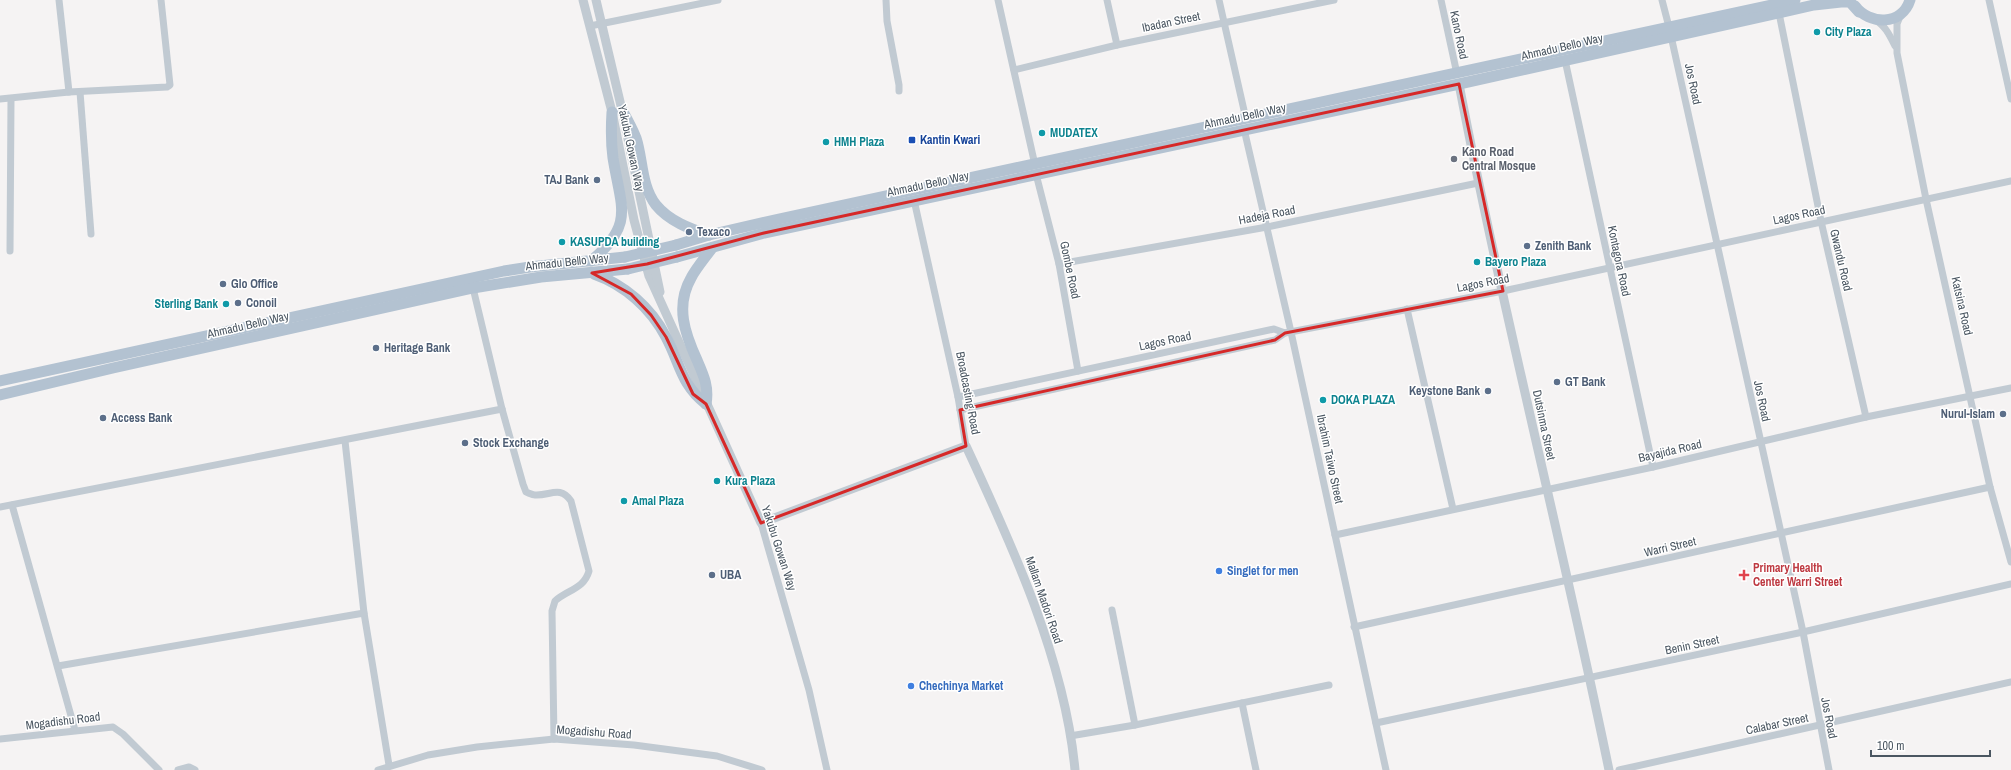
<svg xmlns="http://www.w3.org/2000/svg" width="2011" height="770" font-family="'Archivo Narrow',sans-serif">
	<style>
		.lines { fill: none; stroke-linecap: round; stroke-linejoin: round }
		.minor { stroke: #c1cad2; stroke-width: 7 }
		.tertiary { stroke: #c1cad2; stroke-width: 9 }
		.primary { stroke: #b3c2d1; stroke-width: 11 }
		.primary-bridge { stroke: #b3c2d1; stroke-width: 11 }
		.marked { fill: none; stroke: #d62828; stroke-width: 3; stroke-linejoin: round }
		.culture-dot { fill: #0f9aa8; stroke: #fff; stroke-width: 1.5 }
		.transit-dot { fill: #1a4fb4; stroke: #fff; stroke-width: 1.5 }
		.worship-dot { fill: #6b7280; stroke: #fff; stroke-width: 1.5 }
		.service-dot { fill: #5c6f8a; stroke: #fff; stroke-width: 1.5 }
		.shop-dot { fill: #3f7fe0; stroke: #fff; stroke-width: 1.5 }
		.health-dot { fill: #e0444e; stroke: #fff; stroke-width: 1.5 }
		.labels { text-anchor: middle; stroke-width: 3; stroke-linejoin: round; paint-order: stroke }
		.street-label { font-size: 12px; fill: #4a5661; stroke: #fff }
		.culture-label { font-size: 12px; font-weight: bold; fill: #0d838f; stroke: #fff; text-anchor: start }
		.transit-label { font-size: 12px; font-weight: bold; fill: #164399; stroke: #fff; text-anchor: start }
		.worship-label { font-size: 12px; font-weight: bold; fill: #5b616d; stroke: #fff; text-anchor: start }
		.service-label { font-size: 12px; font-weight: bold; fill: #4e5e75; stroke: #fff; text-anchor: start }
		.health-label { font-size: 12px; font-weight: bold; fill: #be3a42; stroke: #fff; text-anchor: start }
		.shop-label { font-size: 12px; font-weight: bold; fill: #366cbe; stroke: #fff; text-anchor: start }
	</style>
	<rect width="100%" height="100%" fill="#f5f3f3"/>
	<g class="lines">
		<g class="minor">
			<path d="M59,0l10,92"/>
			<path d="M886,0l1,21 12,64v6"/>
			<path d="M998,0l37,165"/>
			<path d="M1107,0l10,45"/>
			<path d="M1219,0l27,119"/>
			<path d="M1441,0l16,74"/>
			<path d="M1662,0l7,27"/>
			<path d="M1989,0l22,99"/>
			<path d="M1779,13l42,208 45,196"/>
			<path d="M1901,14l-4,10v29l29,146 64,288 21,75"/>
			<path d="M1875,20c10,5 15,16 20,26"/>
			<path d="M590,26l128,-26"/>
			<path d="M1671,36l132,596 26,138"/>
			<path d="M1565,60l88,407"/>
			<path d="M1014,70l103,-25 217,-45"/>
			<path d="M80,92l11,142"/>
			<path d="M0,99l69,-7 98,-5 3,-2 -9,-85"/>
			<path d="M1244,129l47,203 95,438"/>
			<path d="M1036,174l23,90 19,107"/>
			<path d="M914,200l44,197 8,49"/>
			<path d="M10,251l1,-152"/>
			<path d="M1059,264l208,-37 211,-44"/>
			<path d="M473,288l29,121 21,75 3,8c3,1 6,3 9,3 15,1 25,-10 36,6l18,70c-5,18 -22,19 -34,30l-3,10 2,128"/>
			<path d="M1407,309l46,200"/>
			<path d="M958,397l316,-68 11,4 218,-42 508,-110"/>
			<path d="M960,410l315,-70 10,-7"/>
			<path d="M345,441l19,172 25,152"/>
			<path d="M12,505l63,225"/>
			<path d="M0,507l502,-98"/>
			<path d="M761,523l48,167 18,80"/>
			<path d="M1335,535l318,-68 213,-50 145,-29"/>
			<path d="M1112,610l23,115"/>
			<path d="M1354,627l636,-140"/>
			<path d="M58,666l306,-53"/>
			<path d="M1242,703l14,67"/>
			<path d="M1376,723l427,-91 208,-48"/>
			<path d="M1070,736l65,-11 194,-40"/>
			<path d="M0,739l113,-12 10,7 36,36"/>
			<path d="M178,770l11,-3 6,3"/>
			<path d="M378,770l50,-15 49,-8 77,-8 80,6 83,11 45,14"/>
			<path d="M1619,770l392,-88"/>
		</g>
		<g class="tertiary">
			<path d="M583,0l29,112 22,108 15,56 112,247 205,-77c46,99 99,214 109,324"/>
			<path d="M596,0l26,110 38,182"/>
			<path d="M1459,84c44,230 103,457 150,686"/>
		</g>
		<g class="primary">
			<path d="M1855,6c14,19 47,20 55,-6"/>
			<path d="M622,110c5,9 10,18 14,28 7,21 5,48 20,67 13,16 34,24 53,30"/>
			<path d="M676,245l33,-10 70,-16 1016,-219"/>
			<path d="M677,257l87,-24 695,-149 355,-79 27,-3h9l9,10"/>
			<path d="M591,261c44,-37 30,-53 22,-103 -2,-15 -2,-30 -1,-46"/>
			<path d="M594,274c31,11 57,34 72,63 14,26 15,48 40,67"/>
			<path d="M0,381l504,-110 26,-4 95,-10"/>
			<path d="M0,395l113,-27 360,-80 68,-11 87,-8"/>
			<path d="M706,404c3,-17 -2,-28 -9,-44 -12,-26 -22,-54 -6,-82 5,-10 14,-20 21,-30"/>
		</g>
		<g class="primary-bridge">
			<path d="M625,257l51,-12"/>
			<path d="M628,269l49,-12"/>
		</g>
	</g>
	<path class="marked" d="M1459,84l44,207 -218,42 -10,7 -315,70 6,36 -205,77 -55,-119 -13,-10 -27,-57 -15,-22 -20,-21 -39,-21 55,-9 117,-31z"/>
	<g class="culture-dot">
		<circle cx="1817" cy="32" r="4"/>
		<circle cx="1042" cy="133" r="4"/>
		<circle cx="826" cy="142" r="4"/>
		<circle cx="562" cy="242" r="4"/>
		<circle cx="1477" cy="262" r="4"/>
		<circle cx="226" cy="304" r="4"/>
		<circle cx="1323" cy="400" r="4"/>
		<circle cx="717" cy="481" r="4"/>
		<circle cx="624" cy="501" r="4"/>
	</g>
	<rect class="transit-dot" x="908" y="136" width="8" height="8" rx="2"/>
	<circle class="worship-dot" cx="1454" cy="159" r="4"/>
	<g class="service-dot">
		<circle cx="597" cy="180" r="4"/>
		<circle cx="689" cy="232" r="4"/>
		<circle cx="1527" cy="246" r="4"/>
		<circle cx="223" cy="284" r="4"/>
		<circle cx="238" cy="303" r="4"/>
		<circle cx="376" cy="348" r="4"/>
		<circle cx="1557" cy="382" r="4"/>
		<circle cx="1488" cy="391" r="4"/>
		<circle cx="2003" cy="414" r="4"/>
		<circle cx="103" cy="418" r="4"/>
		<circle cx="465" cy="443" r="4"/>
		<circle cx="712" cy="575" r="4"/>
	</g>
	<g class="shop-dot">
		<circle cx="1219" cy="571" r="4"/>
		<circle cx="911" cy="686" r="4"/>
	</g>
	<path class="health-dot" d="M1742 569h4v4h4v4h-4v4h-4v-4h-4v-4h4z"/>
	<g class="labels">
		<g class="street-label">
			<text transform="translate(1171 22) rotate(-12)" y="4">Ibadan Street</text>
			<text transform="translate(1459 35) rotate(78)" y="4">Kano Road</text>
			<text transform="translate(1562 47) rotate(-13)" y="4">Ahmadu Bello Way</text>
			<text transform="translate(1693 84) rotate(78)" y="4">Jos Road</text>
			<text transform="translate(1245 116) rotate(-12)" y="4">Ahmadu Bello Way</text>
			<text transform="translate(631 148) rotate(78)" y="4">Yakubu Gowan Way</text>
			<text transform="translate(928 184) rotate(-12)" y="4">Ahmadu Bello Way</text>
			<text transform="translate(1267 215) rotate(-11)" y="4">Hadeja Road</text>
			<text transform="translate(1799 215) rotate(-12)" y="4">Lagos Road</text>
			<text transform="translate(1841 260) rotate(77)" y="4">Gwandu Road</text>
			<text transform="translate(1619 261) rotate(78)" y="4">Kontagora Road</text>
			<text transform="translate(567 262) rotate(-6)" y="4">Ahmadu Bello Way</text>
			<text transform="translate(1070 270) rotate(78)" y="4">Gombe Road</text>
			<text transform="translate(1483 283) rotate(-11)" y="4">Lagos Road</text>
			<text transform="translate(1962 306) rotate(77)" y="4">Katsina Road</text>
			<text transform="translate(248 325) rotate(-13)" y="4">Ahmadu Bello Way</text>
			<text transform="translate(1165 341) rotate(-12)" y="4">Lagos Road</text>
			<text transform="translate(968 393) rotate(79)" y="4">Broadcasting Road</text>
			<text transform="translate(1762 401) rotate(78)" y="4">Jos Road</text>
			<text transform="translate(1544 425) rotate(78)" y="4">Dutsinma Street</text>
			<text transform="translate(1670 451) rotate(-13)" y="4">Bayajida Road</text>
			<text transform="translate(1330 459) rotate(78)" y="4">Ibrahim Taiwo Street</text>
			<text transform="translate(1670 547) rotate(-13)" y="4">Warri Street</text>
			<text transform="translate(779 548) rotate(72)" y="4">Yakubu Gowan Way</text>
			<text transform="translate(1044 600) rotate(71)" y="4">Mallam Madori Road</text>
			<text transform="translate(1692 645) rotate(-12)" y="4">Benin Street</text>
			<text transform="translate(1829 718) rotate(79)" y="4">Jos Road</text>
			<text transform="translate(63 721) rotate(-7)" y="4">Mogadishu Road</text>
			<text transform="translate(1777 724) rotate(-12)" y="4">Calabar Street</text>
			<text transform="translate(594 732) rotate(4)" y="4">Mogadishu Road</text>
		</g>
		<g class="culture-label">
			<text x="1825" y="36">City Plaza</text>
			<text x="1050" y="137">MUDATEX</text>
			<text x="834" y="146">HMH Plaza</text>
			<text x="570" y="246">KASUPDA building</text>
			<text x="1485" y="266">Bayero Plaza</text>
			<text x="218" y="308" text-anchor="end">Sterling Bank</text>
			<text x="1331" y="404">DOKA PLAZA</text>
			<text x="725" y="485">Kura Plaza</text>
			<text x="632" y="505">Amal Plaza</text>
		</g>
		<g class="transit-label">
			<text x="920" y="144">Kantin Kwari</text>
		</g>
		<g class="worship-label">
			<text x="1462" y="156">Kano Road<tspan x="1462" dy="14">Central Mosque</tspan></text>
		</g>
		<g class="service-label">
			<text x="589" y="184" text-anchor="end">TAJ Bank</text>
			<text x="697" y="236">Texaco</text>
			<text x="1535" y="250">Zenith Bank</text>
			<text x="231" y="288">Glo Office</text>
			<text x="246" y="307">Conoil</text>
			<text x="384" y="352">Heritage Bank</text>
			<text x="1565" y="386">GT Bank</text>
			<text x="1480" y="395" text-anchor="end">Keystone Bank</text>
			<text x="1995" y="418" text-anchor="end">Nurul-Islam</text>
			<text x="111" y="422">Access Bank</text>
			<text x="473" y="447">Stock Exchange</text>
			<text x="720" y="579">UBA</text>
		</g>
		<g class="health-label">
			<text x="1753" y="572">Primary Health<tspan x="1753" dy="14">Center Warri Street</tspan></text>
		</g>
		<g class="shop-label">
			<text x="1227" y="575">Singlet for men</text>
			<text x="919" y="690">Chechinya Market</text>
		</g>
	</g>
	<path d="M1871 750v6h119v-6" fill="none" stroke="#4a5661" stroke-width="2"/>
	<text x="1877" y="750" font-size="12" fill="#4a5661" stroke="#ffffff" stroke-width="3" paint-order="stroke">100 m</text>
</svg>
